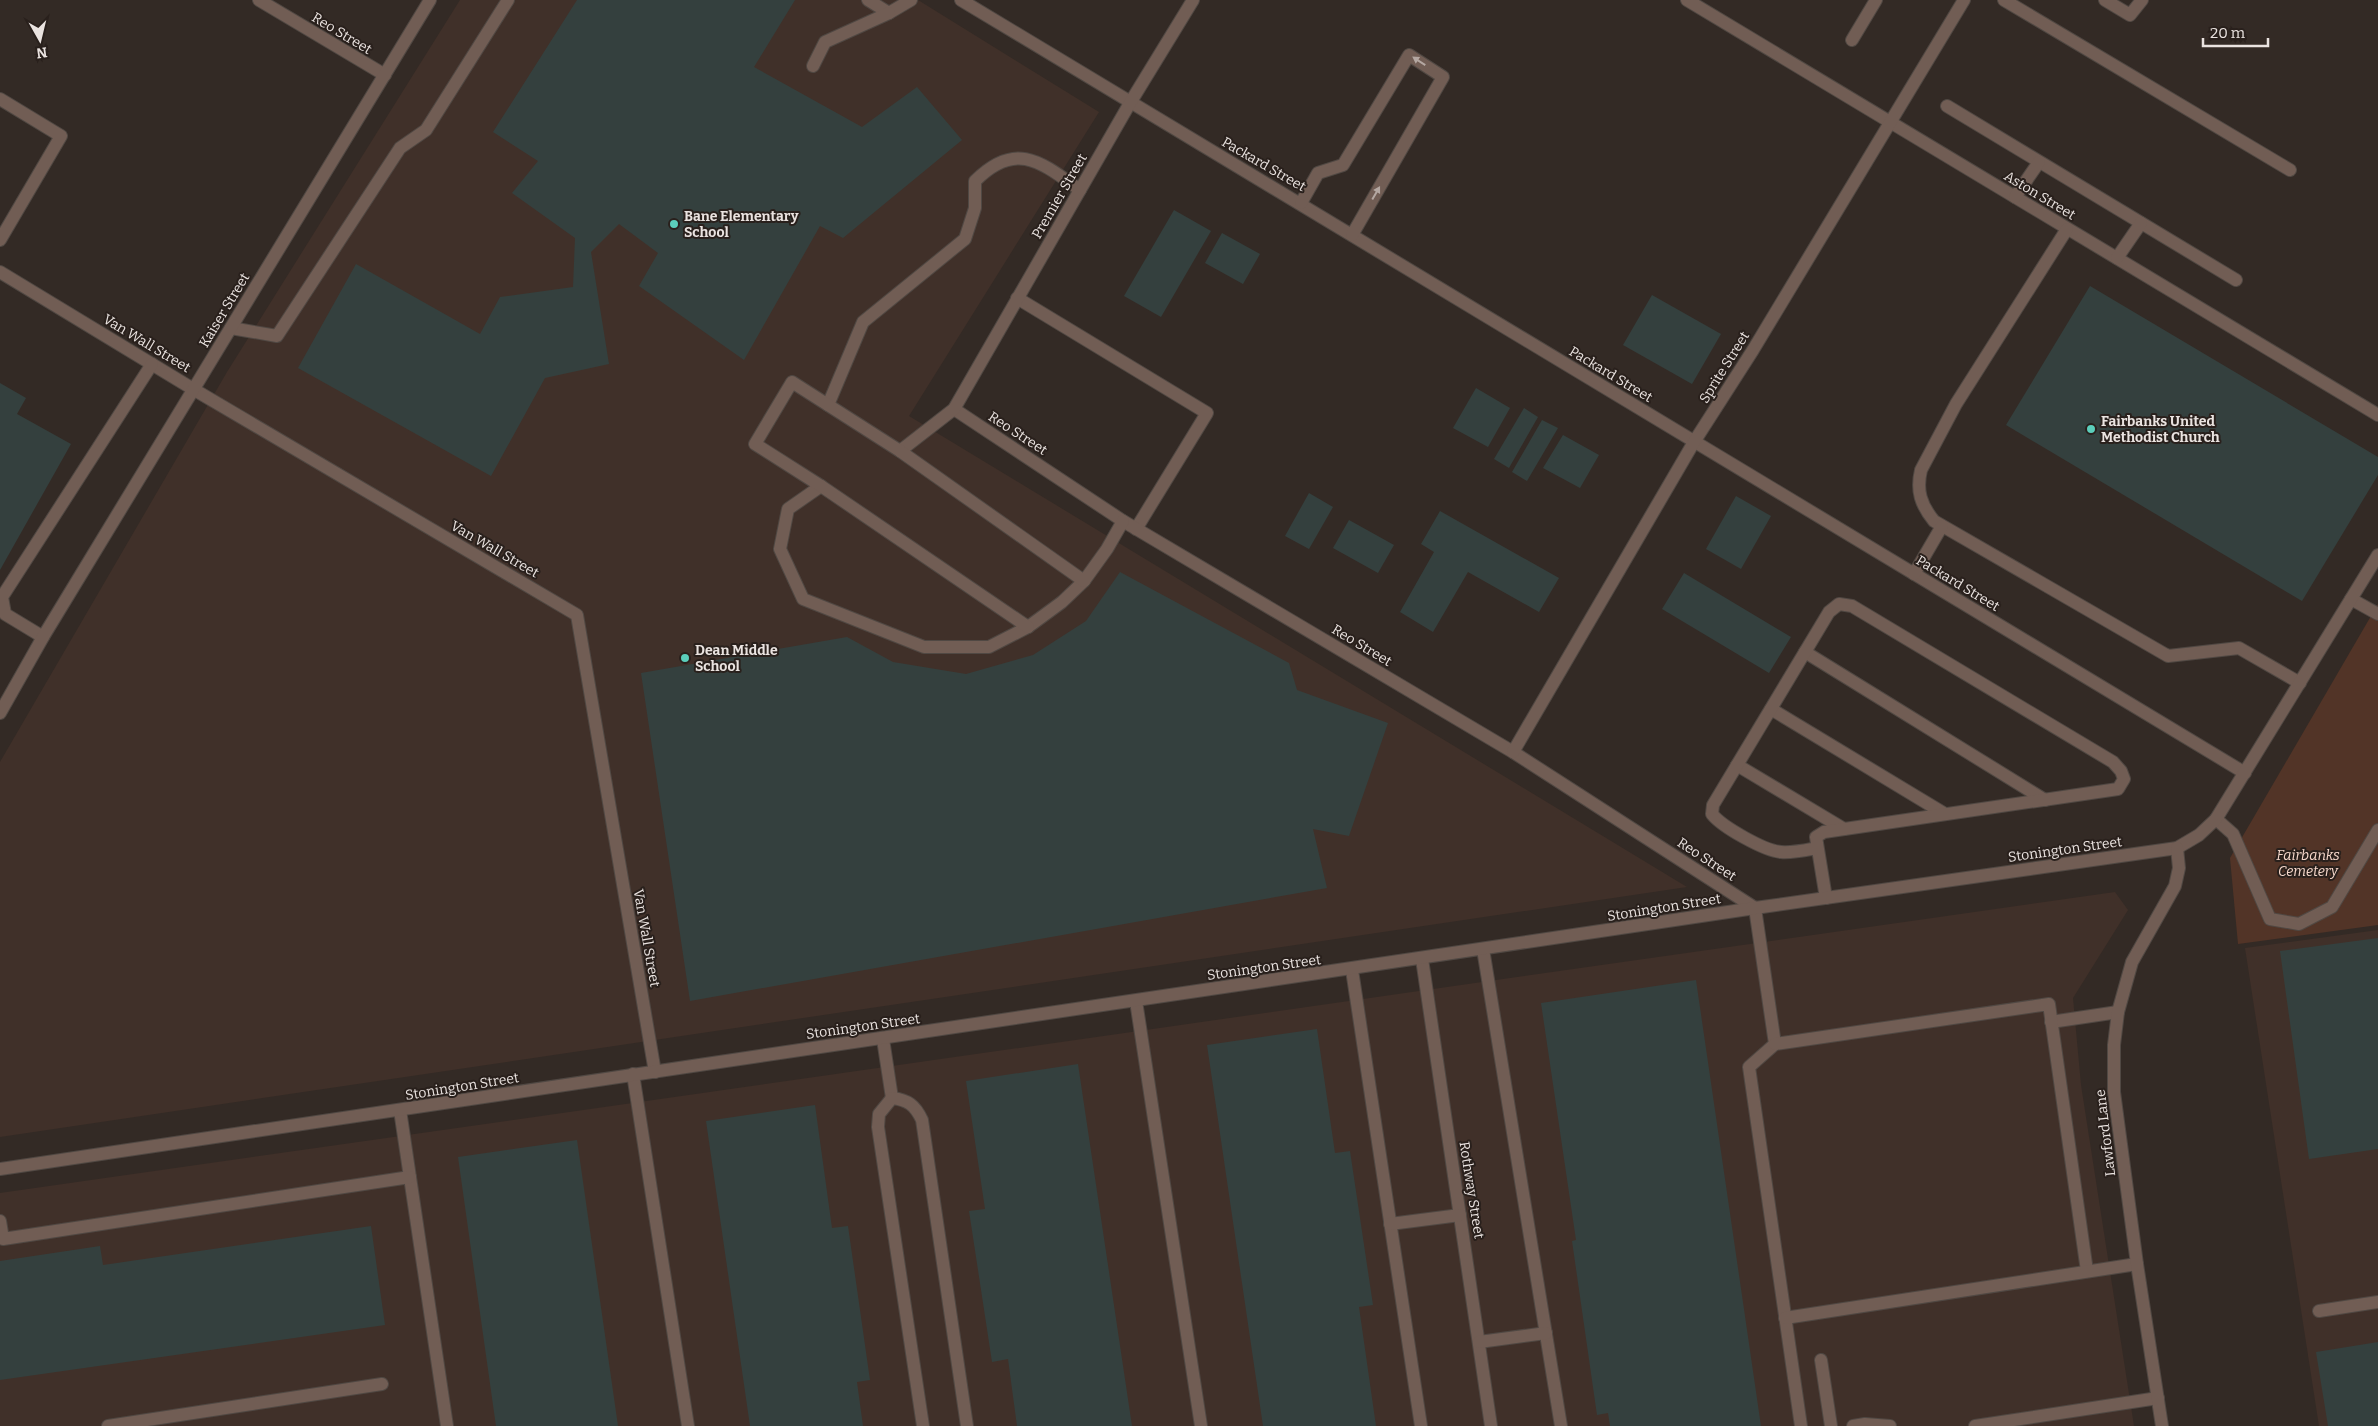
<svg xmlns="http://www.w3.org/2000/svg" width="2378" height="1426" font-family="Bitter,serif">
	<style>
		.built { fill: #403029 }
		.green { fill: #523427 }
		.building { fill: #34403e }
		.lines { fill: none; stroke-linecap: round; stroke-linejoin: round }
		.minor-casing { stroke: #504843; stroke-width: 14 }
		.minor { stroke: #715d54; stroke-width: 12 }
		.oneway { fill: #b4a7a1 }
		.poi-dot { fill: #5bcebb; stroke: #29201c; stroke-width: 2 }
		.labels { text-anchor: middle; stroke-width: 4; stroke-linejoin: round; paint-order: stroke }
		.street-label { font-size: 14px; fill: #eae3e0; stroke: #29201c }
		.poi-label { font-size: 14px; font-weight: bold; fill: #eae3e0; stroke: #29201c; text-anchor: start }
		.park-label { font-size: 14px; font-style: italic; fill: #f7d9cc; stroke: #29201c }
	</style>
	<rect width="100%" height="100%" fill="#332a25"/>
	<g class="built">
		<path d="M460,0h458l181,112 -190,304 778,471 -1687,250v-375l227,-390z"/>
		<path d="M2115,892l13,18 -55,88 8,87 53,341h-2134v-233z"/>
		<path d="M2378,930v496h-59l-74,-478z"/>
	</g>
	<path class="green" d="M2378,604v321l-140,19 -8,-86z"/>
	<g class="building">
		<path d="M577,0h218l-41,67 108,60 55,-40 45,53 -119,98 -23,-12 -76,134 -105,-74 19,-33 -39,-29 -28,28 18,112 -64,14 -54,98 -193,-108 58,-104 124,70 20,-37 73,-10 2,-49 -63,-45 26,-32 -45,-29z"/>
		<path d="M1174,210l37,21 -50,86 -37,-21z"/>
		<path d="M1222,233l38,21 -17,30 -38,-21z"/>
		<path d="M2090,286l288,171v18l-76,126 -296,-176z"/>
		<path d="M1652,295l69,39 -29,50 -69,-39z"/>
		<path d="M0,383l26,15 -9,16 54,30 -71,126z"/>
		<path d="M1476,388l34,20 -22,39 -35,-19z"/>
		<path d="M1524,408l14,9 -29,51 -15,-9z"/>
		<path d="M1542,420l16,8 -31,53 -15,-9z"/>
		<path d="M1563,435l36,20 -19,33 -37,-20z"/>
		<path d="M1309,493l24,14 -24,42 -24,-13z"/>
		<path d="M1736,496l35,20 -30,53 -35,-20z"/>
		<path d="M1440,511l119,67 -20,34 -71,-40 -35,60 -33,-20 34,-60 -13,-8z"/>
		<path d="M1349,520l45,25 -16,28 -45,-25z"/>
		<path d="M1120,572l169,91 8,27 91,33 -39,113 -36,-7 14,59 -637,113 -49,-328 206,-36 46,25 73,12 67,-19 53,-34z"/>
		<path d="M1684,573l107,64 -22,36 -107,-64z"/>
		<path d="M2378,938v211l-69,10 -29,-208z"/>
		<path d="M1696,980l65,446h-151l-2,-13 -11,2 -25,-174 4,-1 -35,-237z"/>
		<path d="M1317,1029l18,124 15,-2 23,154 -14,2 17,119h-113l-56,-381z"/>
		<path d="M1078,1064l54,362h-115l-9,-67 -16,3 -23,-151 16,-2 -19,-128z"/>
		<path d="M815,1105l17,123 16,-2 22,154 -13,2 6,44h-113l-44,-305z"/>
		<path d="M577,1140l41,286h-122l-38,-269z"/>
		<path d="M371,1226l14,99 -385,55v-119l100,-15 3,19z"/>
		<path d="M2378,1342v84h-50l-12,-74z"/>
	</g>
	<g class="lines">
		<g class="minor-casing">
			<g id="minor">
				<path d="M259,0l126,75"/>
				<path d="M868,0l21,13 22,-13"/>
				<path d="M961,0l1284,773"/>
				<path d="M1687,0l691,415"/>
				<path d="M2004,0l286,170"/>
				<path d="M2105,0l25,15 12,-15"/>
				<path d="M1852,40l24,-40"/>
				<path d="M813,66l12,-24 64,-29"/>
				<path d="M0,99l61,37 -61,104"/>
				<path d="M1947,106l289,174"/>
				<path d="M2015,197l24,-35"/>
				<path d="M1301,203l17,-30 25,-8 66,-110 34,22 -91,158"/>
				<path d="M2067,229l-111,175 -35,66c-5,21 0,35 13,51l234,135 71,-8 61,35"/>
				<path d="M2117,258l24,-35"/>
				<path d="M0,272l193,117 384,226 78,457"/>
				<path d="M1017,298l190,115 -71,116"/>
				<path d="M231,328l46,8 123,-188 26,-18 82,-130"/>
				<path d="M828,405l35,-83 102,-83 10,-31v-27c41,-41 66,-19 105,9"/>
				<path d="M954,409l169,112 390,231 242,156 20,136 -26,23 52,359"/>
				<path d="M900,451l54,-42 176,-306 63,-103"/>
				<path d="M821,486l-33,23 -8,40 23,50 121,48h65l39,-20 34,-25 22,-21"/>
				<path d="M1914,574l28,-48"/>
				<path d="M2351,599l27,15"/>
				<path d="M1028,627l-207,-141 -66,-42 37,-62 108,69 184,130 23,-32 16,-28"/>
				<path d="M43,637l-38,-23 -3,-17 150,-233"/>
				<path d="M1805,652l240,148"/>
				<path d="M1771,709l174,105"/>
				<path d="M0,713l43,-76 387,-637"/>
				<path d="M1513,752l181,-310 59,-92 211,-350"/>
				<path d="M1737,765l107,64"/>
				<path d="M2216,819l17,15 37,85 29,5 33,-17 46,-77"/>
				<path d="M1817,848c-11,2 -24,5 -36,4 -16,-1 -59,-25 -69,-38l1,-9 116,-193 10,-8 13,2 261,156 8,9 3,8 -6,10 -294,43 -8,5 10,61"/>
				<path d="M1483,949l78,477"/>
				<path d="M1422,959l69,467"/>
				<path d="M1352,970l69,456"/>
				<path d="M1136,1001l65,425"/>
				<path d="M2051,1022l67,-10"/>
				<path d="M883,1039l9,59"/>
				<path d="M1775,1044l274,-40 38,267"/>
				<path d="M633,1074l55,352"/>
				<path d="M400,1110l47,316"/>
				<path d="M0,1169l1755,-261 422,-60 22,-13 17,-16 162,-264"/>
				<path d="M0,1221l3,18 407,-62"/>
				<path d="M1390,1224l70,-9"/>
				<path d="M2319,1311l59,-9"/>
				<path d="M1785,1318l352,-54"/>
				<path d="M1479,1342l67,-9"/>
				<path d="M1821,1360l10,66"/>
				<path d="M108,1426l274,-42"/>
				<path d="M923,1426l-45,-299 1,-13 13,-16c16,2 23,7 30,22l45,306"/>
				<path d="M1853,1426l12,-2 25,2"/>
				<path d="M1975,1426l183,-28"/>
				<path d="M2162,1426l-25,-162 -23,-172v-47l4,-33 14,-50 43,-76 4,-18 -2,-20"/>
			</g>
		</g>
		<use href="#minor" class="minor"/>
	</g>
	<defs><path id="oneway-solid" d="M-6-.8H1V-3.2L6.5 0L1 3.2V.8H-6Z" transform="scale(1.25)"/></defs>
	<g class="oneway">
		<use href="#oneway-solid" transform="translate(1419 61) rotate(-147)"/>
		<use href="#oneway-solid" transform="translate(1376 193) rotate(-60)"/>
	</g>
	<g class="poi-dot">
		<circle cx="674" cy="224" r="5"/>
		<circle cx="2091" cy="429" r="5"/>
		<circle cx="685" cy="658" r="5"/>
	</g>
	<g class="labels">
		<g class="street-label">
			<text transform="translate(342 33) rotate(31)" y="5">Reo Street</text>
			<text transform="translate(1264 164) rotate(30)" y="5">Packard Street</text>
			<text transform="translate(2040 195) rotate(31)" y="5">Aston Street</text>
			<text transform="translate(1059 196) rotate(-60)" y="5">Premier Street</text>
			<text transform="translate(224 310) rotate(-59)" y="5">Kaiser Street</text>
			<text transform="translate(147 343) rotate(31)" y="5">Van Wall Street</text>
			<text transform="translate(1724 367) rotate(-58)" y="5">Sprite Street</text>
			<text transform="translate(1611 374) rotate(31)" y="5">Packard Street</text>
			<text transform="translate(1018 433) rotate(33)" y="5">Reo Street</text>
			<text transform="translate(495 549) rotate(30)" y="5">Van Wall Street</text>
			<text transform="translate(1958 583) rotate(31)" y="5">Packard Street</text>
			<text transform="translate(1362 645) rotate(31)" y="5">Reo Street</text>
			<text transform="translate(2065 849) rotate(-8)" y="5">Stonington Street</text>
			<text transform="translate(1707 859) rotate(33)" y="5">Reo Street</text>
			<text transform="translate(1664 907) rotate(-9)" y="5">Stonington Street</text>
			<text transform="translate(647 938) rotate(80)" y="5">Van Wall Street</text>
			<text transform="translate(1264 967) rotate(-8)" y="5">Stonington Street</text>
			<text transform="translate(863 1026) rotate(-8)" y="5">Stonington Street</text>
			<text transform="translate(462 1086) rotate(-9)" y="5">Stonington Street</text>
			<text transform="translate(2105 1133) rotate(-97)" y="5">Lawford Lane</text>
			<text transform="translate(1472 1190) rotate(81)" y="5">Rothway Street</text>
		</g>
		<g class="poi-label">
			<text x="684" y="221">Bane Elementary<tspan x="684" dy="16">School</tspan></text>
			<text x="2101" y="426">Fairbanks United<tspan x="2101" dy="16">Methodist Church</tspan></text>
			<text x="695" y="655">Dean Middle<tspan x="695" dy="16">School</tspan></text>
		</g>
		<g class="park-label">
			<text x="2308" y="860">Fairbanks<tspan x="2308" dy="16">Cemetery</tspan></text>
		</g>
	</g>
	<g transform="translate(40 40) rotate(172)" stroke="#29201c" stroke-width="4" paint-order="stroke">
	<path d="M0-4L9 19L0 12L-9 19Z" fill="#eae3e0"/>
	<text y="-8" font-size="14" font-weight="bold" text-anchor="middle" fill="#eae3e0">N</text>
	</g>
	<path d="M2203 38v8h65v-8" fill="none" stroke="#eae3e0" stroke-width="2.5"/>
	<text x="2210" y="38" font-size="15" fill="#eae3e0" stroke="#29201c" stroke-width="4" paint-order="stroke">20 m</text>
</svg>
